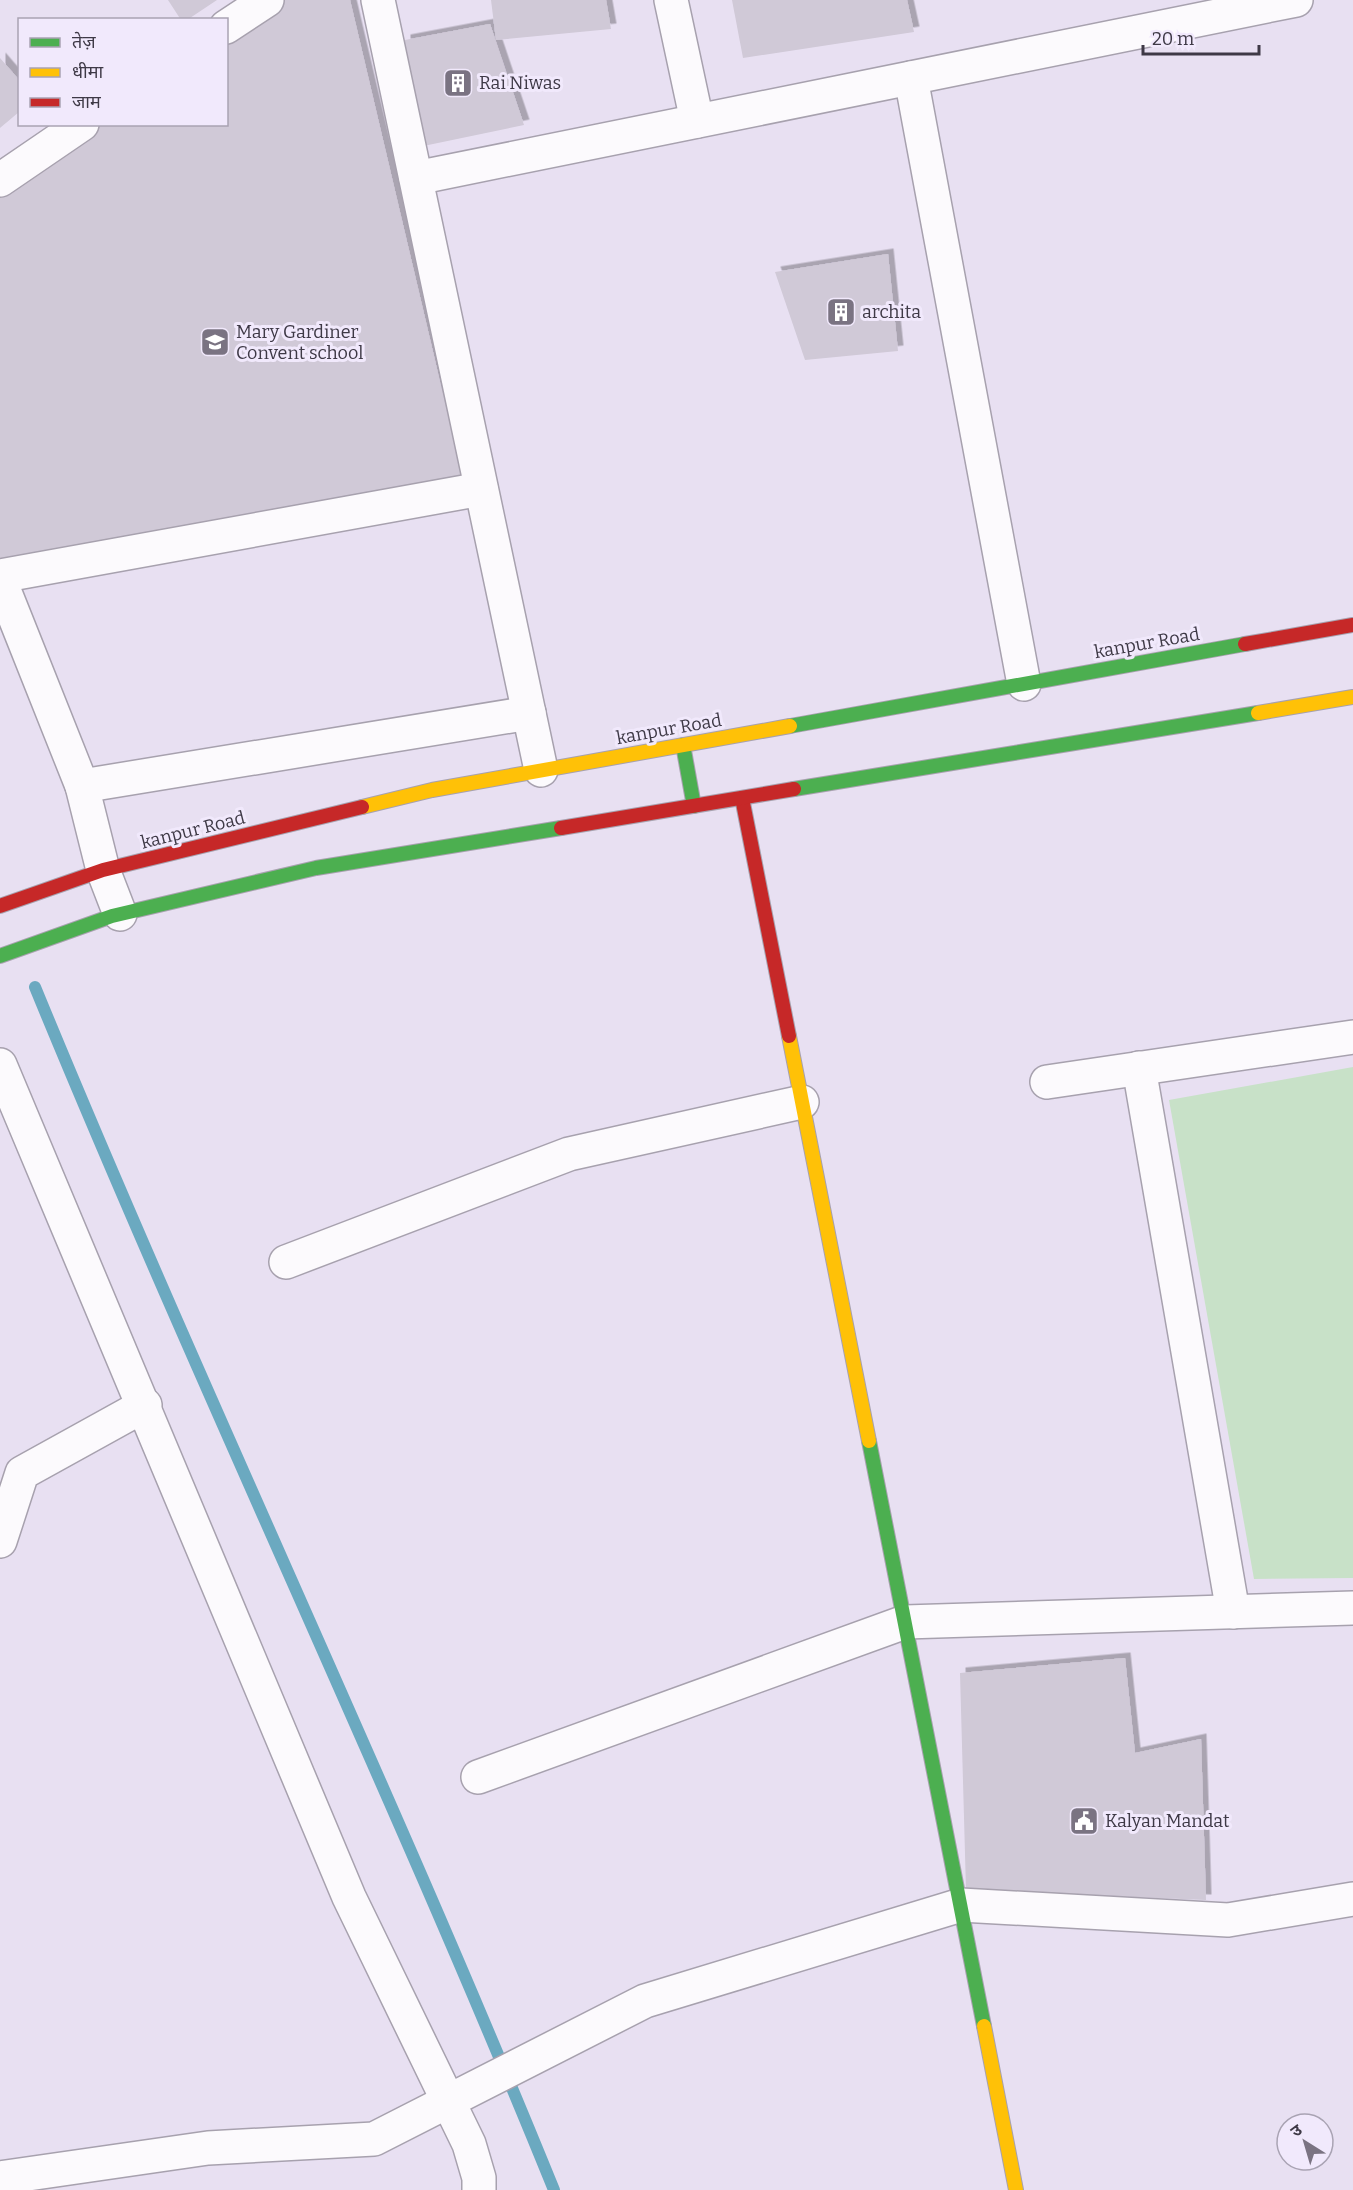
<svg xmlns="http://www.w3.org/2000/svg" width="1353" height="2190" font-family="Bitter,'Noto Sans Devanagari',serif">
	<style>
		.green { fill: #c8e1c8 }
		.lines { fill: none; stroke-linecap: round; stroke-linejoin: round }
		.stream { stroke: #6ba9c0; stroke-width: 12 }
		.building { fill: #d0c9d7; filter: url(#shadow) }
		.street-casing { stroke: #a7a1ae; stroke-width: 36 }
		.fast-casing { stroke: #a7a1ae; stroke-width: 16 }
		.slow-casing { stroke: #a7a1ae; stroke-width: 16 }
		.jam-casing { stroke: #a7a1ae; stroke-width: 16 }
		.street { stroke: #fcfafd; stroke-width: 33 }
		.fast { stroke: #4caf50; stroke-width: 14 }
		.slow { stroke: #ffc107; stroke-width: 14 }
		.jam { stroke: #c62828; stroke-width: 14 }
		.labels { text-anchor: middle; stroke-width: 6; stroke-linejoin: round; paint-order: stroke }
		.poi-label { font-size: 18px; fill: #3e3946; stroke: #f1e9fc; text-anchor: start }
		.street-label { font-size: 18px; fill: #3e3946; stroke: #f1e9fc }
	</style>
	<defs>
		<filter id="shadow"><feDropShadow dx="5.5" dy="-5.5" stdDeviation="0" flood-color="#0004"/></filter>
	</defs>
	<rect width="100%" height="100%" fill="#e8e0f2"/>
	<path class="green" d="M1353,1067v511l-99,1 -85,-479z"/>
	<g class="lines">
		<path class="stream" d="M35,987c166,404 355,799 519,1203"/>
	</g>
	<g class="building">
		<path d="M168,0h49l-30,20h-6z"/>
		<path d="M271,0h79l116,492 -466,84v-383l96,-69h130v-92z"/>
		<path d="M491,0h115l5,29 -115,11z"/>
		<path d="M732,0h175l7,32 -171,26z"/>
		<path d="M490,24l34,101 -115,24 -3,-15 -1,-94z"/>
		<path d="M0,58l20,23v30l-20,17z"/>
		<path d="M888,254l10,97 -93,9 -30,-88z"/>
		<path d="M1125,1658l10,95 66,-14 5,161 -240,-10 -6,-217z"/>
	</g>
	<g class="lines">
		<g class="street-casing">
			<g id="street">
				<path d="M378,0l163,770"/>
				<path d="M671,0l26,121"/>
				<path d="M226,27l41,-27"/>
				<path d="M911,78l113,606"/>
				<path d="M416,178l880,-178"/>
				<path d="M0,180l82,-56"/>
				<path d="M0,576l481,-87"/>
				<path d="M0,580l82,206 21,84 17,44"/>
				<path d="M82,786l447,-73"/>
				<path d="M0,1065l349,832 120,247 10,34v12"/>
				<path d="M1139,1068l94,544"/>
				<path d="M1047,1082l306,-45"/>
				<path d="M286,1262l283,-108 233,-52"/>
				<path d="M0,1541l22,-68 123,-68"/>
				<path d="M478,1777l427,-155 448,-14"/>
				<path d="M0,2178l208,-30 166,-9 271,-138 316,-96 267,15 125,-21"/>
			</g>
		</g>
		<g class="fast-casing">
			<g id="fast">
				<path d="M790,726l455,-82"/>
				<path d="M683,745l11,61"/>
				<path d="M794,789l464,-76"/>
				<path d="M0,956l112,-40 204,-48 245,-40"/>
				<path d="M869,1441l115,585"/>
			</g>
		</g>
		<g class="slow-casing">
			<g id="slow">
				<path d="M1258,713l95,-16"/>
				<path d="M362,807l70,-17 358,-64"/>
				<path d="M789,1036l80,405"/>
				<path d="M984,2026l32,164"/>
			</g>
		</g>
		<g class="jam-casing">
			<g id="jam">
				<path d="M1245,644l108,-19"/>
				<path d="M742,798l47,238"/>
				<path d="M561,828l233,-39"/>
				<path d="M0,906l103,-36 259,-63"/>
			</g>
		</g>
		<use href="#street" class="street"/>
		<use href="#fast" class="fast"/>
		<use href="#slow" class="slow"/>
		<use href="#jam" class="jam"/>
	</g>
	<defs>
		<g id="building-square" transform="scale(1.5)"><rect x="-9" y="-9" width="18" height="18" rx="4" fill="#7a7382" stroke="#f1e9fc"/><path d="M-4-6H4V6H1V3H-1V6H-4ZM-2.5-4.3h1.7v1.8h-1.7ZM.8-4.3h1.7v1.8H.8ZM-2.5-1h1.7V.8h-1.7ZM.8-1h1.7V.8H.8Z" fill="#fff"/></g>
		<g id="school-square" transform="scale(1.5)"><rect x="-9" y="-9" width="18" height="18" rx="4" fill="#7a7382" stroke="#f1e9fc"/><path d="M0-5L7-2L0 1L-7-2ZM-4 1L0 2.5L4 1V4Q0 6-4 4Z" fill="#fff"/></g>
		<g id="civic-square" transform="scale(1.5)"><rect x="-9" y="-9" width="18" height="18" rx="4" fill="#7a7382" stroke="#f1e9fc"/><path d="M-.6-6.5H3V-4.5H.6V-3L4-1V1h2V6H-6V1h2V-1L-.6-3ZM-1.2 2.5V6h2.4V2.5Z" fill="#fff"/></g>
	</defs>
	<g fill-rule="evenodd">
		<use href="#building-square" x="458" y="83"/>
		<use href="#building-square" x="841" y="312"/>
		<use href="#school-square" x="215" y="342"/>
		<use href="#civic-square" x="1084" y="1821"/>
	</g>
	<g class="labels">
		<g class="poi-label">
			<text x="479" y="89">Rai Niwas</text>
			<text x="862" y="318">archita</text>
			<text x="236" y="338">Mary Gardiner<tspan x="236" dy="21">Convent school</tspan></text>
			<text x="1105" y="1827">Kalyan Mandat</text>
		</g>
		<g class="street-label">
			<text transform="translate(1147 643) rotate(-10)" y="6">kanpur Road</text>
			<text transform="translate(669 729) rotate(-10)" y="6">kanpur Road</text>
			<text transform="translate(193 830) rotate(-14)" y="6">kanpur Road</text>
		</g>
	</g>
	<rect x="18" y="18" width="210" height="108" fill="#f1e9fc" stroke="#a9a3b3" stroke-width="1.5"/>
	<rect x="30" y="38" width="30" height="9" fill="#4caf50" stroke="#a9a3b3" stroke-width="1.5"/>
	<text x="72" y="48" font-size="18" fill="#3e3946">तेज़</text>
	<rect x="30" y="68" width="30" height="9" fill="#ffc107" stroke="#a9a3b3" stroke-width="1.5"/>
	<text x="72" y="78" font-size="18" fill="#3e3946">धीमा</text>
	<rect x="30" y="98" width="30" height="9" fill="#c62828" stroke="#a9a3b3" stroke-width="1.5"/>
	<text x="72" y="108" font-size="18" fill="#3e3946">जाम</text>
	<g transform="translate(1305 2142) rotate(323)"><circle r="28" fill="#f1e9fc" stroke="#a9a3b3" stroke-width="1.5"/>
	<path d="M0-4.5L10 22L0 15L-10 22Z" fill="#7a7382"/>
	<text y="-9" font-size="16" font-weight="bold" text-anchor="middle" fill="#3e3946">उ</text>
	</g>
	<path d="M1143 45v9h116v-9" fill="none" stroke="#3e3946" stroke-width="3"/>
	<text x="1152" y="45" font-size="18" fill="#3e3946" stroke="#f1e9fc" stroke-width="4.5" paint-order="stroke">20 m</text>
</svg>
